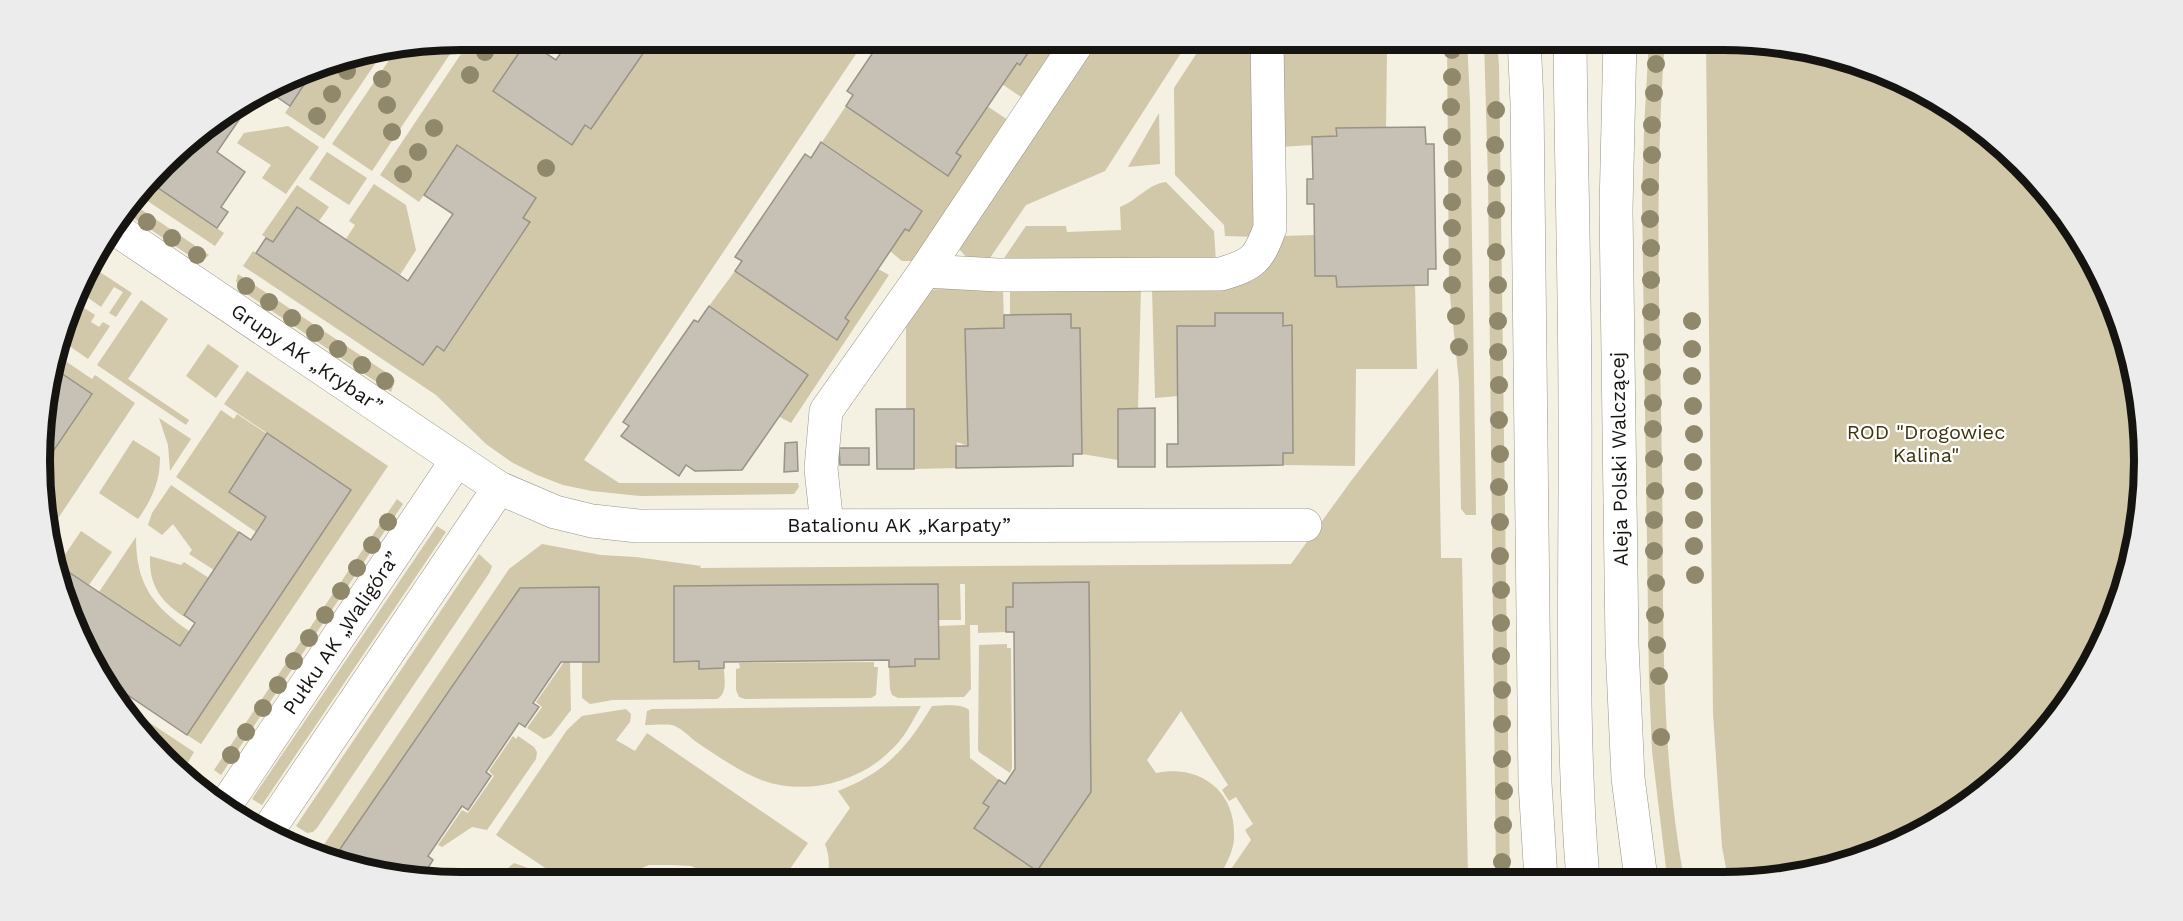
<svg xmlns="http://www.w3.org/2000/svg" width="2183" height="921" font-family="'Work Sans',sans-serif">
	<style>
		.green { fill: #d1c7a9; fill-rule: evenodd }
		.building { fill: #c6c1b4; stroke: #979387; stroke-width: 1.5 }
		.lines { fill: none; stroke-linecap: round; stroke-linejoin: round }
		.minor-casing { stroke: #999488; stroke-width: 34 }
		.major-casing { stroke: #999488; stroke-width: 34 }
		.minor { stroke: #fff; stroke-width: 33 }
		.major { stroke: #fff; stroke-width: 33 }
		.tree { fill: #90886b }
		.labels { text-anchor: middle; stroke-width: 4.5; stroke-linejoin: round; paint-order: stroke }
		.street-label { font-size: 20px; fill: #161410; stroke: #fff }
		.park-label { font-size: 20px; fill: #3e320a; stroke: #fff }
		.rim { fill: none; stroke: #161410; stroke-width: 8 }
	</style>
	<rect width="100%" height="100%" fill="#f4f0e2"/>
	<g class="green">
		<path d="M460,39l-88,132 -40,-27 64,-94z"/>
		<path d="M471,39h58l-36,52 79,53 13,-19 6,4 62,-90h213l-282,421 35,23h179l1,4 -5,7 -154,2 -48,-5 -29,-6 -26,-10 -24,-12 -27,-19 -50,-49 -193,-129 10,-15 170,114 14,-19 8,5 85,-128 -7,-5 13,-20 -79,-52 -38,56 -39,-27z"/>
		<path d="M1024,39h39l-42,58 -19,-13 15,-21 3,2 13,-19z"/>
		<path d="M1095,39h95l-85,132 -79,34 -36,53 -5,2 -18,-2 -7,-8v-10z"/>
		<path d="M1206,39h48l2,198 -31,-1 -1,-11 -49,-50 -1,-87z"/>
		<path d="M1279,39h34l1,4h22l1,9 50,-1 -1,77h-49v8l-25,1v8l-33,2z"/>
		<path d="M1447,39h20l3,63 6,413h-10l-5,-6 -2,-127 -10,-96z"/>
		<path d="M1484,39h13l2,27 11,813h-14l-8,-698z"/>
		<path d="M1649,39h16c-11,144 -5,288 -3,432 2,136 -3,273 22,408h-16l-2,-11 -14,-117 -3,-69 -7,-481 2,-72z"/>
		<path d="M1706,39h17l135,22 75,34 67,48 57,61 43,70 30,77 13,82 -3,82 -18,81 -49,98 -73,84 -91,61 -131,39h-50l-6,-31 -9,-134z"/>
		<path d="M383,52l-59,87 -39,-26 32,-48 8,-4z"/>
		<path d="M846,106l102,70 12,-20 -4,-3 31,-47 21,14 -95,141h-11l-12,-10 15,-22 4,1 13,-20 -100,-68z"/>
		<path d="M1159,113l1,51 -32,3z"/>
		<path d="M288,126l31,21 -33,47 -24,-16 9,-13 -34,-22 7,-10z"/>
		<path d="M327,152l40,26 -18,27 -40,-26z"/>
		<path d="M1166,182l48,49 2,31 -216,2 26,-38h40l1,6 54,-2 -1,-23c18,-7 28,-23 46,-25z"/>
		<path d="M151,183l73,50 -9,13 -75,-50z"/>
		<path d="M374,184l32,21 10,45 -16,25 -54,-36 9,-14 -6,-4z"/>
		<path d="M297,185l32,22 -10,14 -22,-14 -24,35 -11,-7z"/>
		<path d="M133,204l76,51 -7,6 -6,-1 -70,-47z"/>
		<path d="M1314,235l1,41h21l1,11 78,-2 2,84h-61l-1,97 -72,-1v-12h10l-2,-128 -113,1v70l-23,2 -3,-109 131,-53z"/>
		<path d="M89,265l43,28 -16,24 -7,-4 14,-21 -9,-5 -13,20 -21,-15 13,-20 -6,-4z"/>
		<path d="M878,269l11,6 -98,148 -13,-7 30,-41 -99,-69 26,-35 101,69 13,-18 -4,-4z"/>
		<path d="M238,274l155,103 2,4 -4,11 -150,-102 -5,-9z"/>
		<path d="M972,286l31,2 1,40 -39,1 3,117 -11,-4 -1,26 -42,1 -8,-60v-93l23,-26z"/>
		<path d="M1141,286l-3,123h-20v51l-36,-6 -2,-126h-9v-14l-61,1v-27z"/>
		<path d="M141,300l27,19 -40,60 61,41 -3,5 -89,-60z"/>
		<path d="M73,301l22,14 -4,7 8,5 4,-5 7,4 -22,33 -30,-21 3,-13z"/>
		<path d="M208,344l31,22 -23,32 -30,-22z"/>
		<path d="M55,354l37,25 3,-4 40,28 -88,132 -3,-90 11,5 37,-55 -40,-28z"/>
		<path d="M1438,368l3,190h21l6,321 -642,2c4,-13 4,-24 -1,-37l25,-36 -12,-17c48,-19 68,-42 94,-85 12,0 28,-3 37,4l1,48 29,22 -16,23 6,4 -14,21 116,-36 -3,-210 -75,1v24h-7v25l-28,1v-8h-8l1,64 -7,8 -66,1 -6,-3 -2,-6 -1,-22 25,-1 1,-7h24l-1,-33 27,-1v-41h-5l1,36h-23v-36l-264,2v75h25v8l25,-1c0,11 4,25 -7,31l-104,1 -23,4 -8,-6v-36h17v-75l-79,1 -179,261 24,17 -40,-6 -8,-5 192,-286 33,-25 59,11 35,2 65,9 -1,2 591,-4 60,-83zM1181,711l47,74 -6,5 7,11 7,-4 17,27 -8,6 6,10 -22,32 -5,-4c5,-10 10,-20 10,-31 2,-46 -34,-73 -78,-64l-9,-13z"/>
		<path d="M247,371l141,95 -187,278 -14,-9 164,-245 -127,-86z"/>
		<path d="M221,410l13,9 3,-5 30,20 -38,57 37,26 -10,15 -80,-55z"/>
		<path d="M159,418l32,21 -21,32 -2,-26z"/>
		<path d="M133,440l27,17c0,25 -8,42 -22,62l-39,-26z"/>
		<path d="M171,485l68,47 -25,38 -25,-16 3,-4 -19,-26 -11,11 -14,-10 4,-12z"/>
		<path d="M397,499l6,5 -182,271 -7,-5z"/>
		<path d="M437,526l9,6 -184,273 -10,-6z"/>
		<path d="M81,531l31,21 -23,33 -31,-20z"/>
		<path d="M136,537c0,47 16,68 53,94l-9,15 -81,-54z"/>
		<path d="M479,554l13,12 -2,6 -173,256 -4,4 -6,1 -11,-7z"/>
		<path d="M150,556l31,9 3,-3 25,16 -26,38c-24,-16 -34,-32 -33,-60z"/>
		<path d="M1007,644v4h4l1,120 -2,5 -31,-21 -1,-3 1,-104z"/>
		<path d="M564,662h6l1,48 -20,26 -7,3 -17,-11 15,-21 -6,-5z"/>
		<path d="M874,662v5h4l-2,28 -5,3 -126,1 -6,-2 -3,-7v-21l4,-1 -1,-5z"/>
		<path d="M114,699l80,53 -7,12 -8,5z"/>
		<path d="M921,706c-9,16 -17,33 -31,45 -35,35 -95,47 -140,24 -20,-10 -37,-22 -55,-34 -6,-5 -15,-14 -23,-16 -8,-1 -19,0 -27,0l2,-14 5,-2z"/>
		<path d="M626,709l5,5 -1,8 -14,18 19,11 12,-18 161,110 -18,26 2,3 -6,9h-32l-7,-6 -6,-1 -14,3 -15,-2 -21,-9 -18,-1h-24l-40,17h-43l-70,-47 71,-105 15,-14z"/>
		<path d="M513,736l3,3 2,-3 16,11 3,5 -1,7 -49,71 -15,-3 -30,20 -4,-2 24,-35 6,3 26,-37 -5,-5z"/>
		<path d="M514,863l14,5 1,5 -5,9 -7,-3 -3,3h-15l10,-15z"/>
	</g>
	<g class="building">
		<path d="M570,39h83l-62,90 -6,-4 -13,20 -79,-54 34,-50 29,19z"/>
		<path d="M882,39h142l9,6 -13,20 -3,-2 -61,90 5,3 -13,20 -102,-70 7,-11 -6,-4z"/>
		<path d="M1313,39h114v12l-91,1v-9h-23z"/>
		<path d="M317,65l-27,41 -25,-17z"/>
		<path d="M258,92l-41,60 28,20 -24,35 7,5 -11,16 -66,-45 32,-40z"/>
		<path d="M1425,127l1,17h8l2,125h-8v16l-91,2 -1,-11h-21l-1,-72h-7v-25h6l-1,-42 25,-1 -1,-8z"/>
		<path d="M821,142l101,69 -13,20 -4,-2 -60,89 4,3 -12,19 -102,-69 7,-10 -7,-4 70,-103 6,4z"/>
		<path d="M457,145l79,53 -13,20 7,4 -86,129 -7,-5 -14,19 -167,-112 10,-15 7,4 24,-35 111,74 45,-67 -29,-19z"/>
		<path d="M709,306l99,69 -66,95 -47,1 -9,-6 -7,11 -58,-40 8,-10 -6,-4 71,-102 4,2z"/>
		<path d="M1215,313h68v13l9,-1 1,128h-10v12l-116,2v-23h11l-1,-118h38z"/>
		<path d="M1071,314v14h9l2,126h-9v12l-117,2v-22h12l-3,-117 39,-1v-13z"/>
		<path d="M52,367l40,27 -38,56 -10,-5 -1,-40z"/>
		<path d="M1155,408v59h-37v-58z"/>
		<path d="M876,409h38v60h-37z"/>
		<path d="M267,433l84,57 -164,245 -86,-58 -30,-56 -19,-60 128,85 15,-23 -11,-8 55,-83 12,8 15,-23 -37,-25z"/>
		<path d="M797,442l1,29 -14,1 1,-29z"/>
		<path d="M839,448h30v17h-29z"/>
		<path d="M1089,582l2,210 -54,79 -63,-43 15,-21 -6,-4 16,-23 6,4 10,-15 -1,-137h-8v-25h7v-24z"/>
		<path d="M938,584l1,75h-24v7l-26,1v-7l-165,2v6l-25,1v-8l-25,1v-76z"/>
		<path d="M599,587v75h-38l-28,41 6,4 -14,20 -6,-4 -33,49 5,4 -23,34 -6,-4 -34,50 5,4 -10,16 -58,-10 -25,-17 180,-261z"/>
	</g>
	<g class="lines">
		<g class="minor-casing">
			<g id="minor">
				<path d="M1570,39c1,124 5,248 5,372 1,156 -5,313 8,468"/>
				<path d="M114,228l385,260 56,24 37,9 46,5 667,-1"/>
				<path d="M925,271l155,-232"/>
				<path d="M827,525l-6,-56 5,-58 99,-140 73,4 223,-1c33,-10 37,-14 49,-46l-3,-189"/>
				<path d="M225,806l232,-346"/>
				<path d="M269,829l230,-341"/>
			</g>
		</g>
		<g class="major-casing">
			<g id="major">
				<path d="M1524,39l3,63 8,681 6,96"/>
				<path d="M1620,39l-4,170 6,436 6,133 13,101"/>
			</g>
		</g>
		<use href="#minor" class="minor"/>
		<use href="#major" class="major"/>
	</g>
	<g class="tree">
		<circle cx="1452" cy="50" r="9"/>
		<circle cx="485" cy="52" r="9"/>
		<circle cx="1656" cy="64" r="9"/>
		<circle cx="347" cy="71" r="9"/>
		<circle cx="470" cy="75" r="9"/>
		<circle cx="1452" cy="77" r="9"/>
		<circle cx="382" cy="79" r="9"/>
		<circle cx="1654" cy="93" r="9"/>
		<circle cx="332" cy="94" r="9"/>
		<circle cx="387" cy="105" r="9"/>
		<circle cx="1451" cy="107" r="9"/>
		<circle cx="1496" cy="110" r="9"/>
		<circle cx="317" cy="116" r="9"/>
		<circle cx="1652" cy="125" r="9"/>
		<circle cx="434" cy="128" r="9"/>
		<circle cx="392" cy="132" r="9"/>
		<circle cx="1452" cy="137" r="9"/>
		<circle cx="1495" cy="145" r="9"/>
		<circle cx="418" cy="152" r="9"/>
		<circle cx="1652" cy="155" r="9"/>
		<circle cx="546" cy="168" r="9"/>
		<circle cx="1453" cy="169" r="9"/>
		<circle cx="403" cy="174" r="9"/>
		<circle cx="1496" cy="178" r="9"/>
		<circle cx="1650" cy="187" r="9"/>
		<circle cx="1452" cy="202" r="9"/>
		<circle cx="1496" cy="210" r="9"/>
		<circle cx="1650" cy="219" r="9"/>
		<circle cx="147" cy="222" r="9"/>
		<circle cx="1452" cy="228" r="9"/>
		<circle cx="172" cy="238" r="9"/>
		<circle cx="1651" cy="248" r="9"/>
		<circle cx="1496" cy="252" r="9"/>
		<circle cx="197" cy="255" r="9"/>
		<circle cx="1452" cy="257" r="9"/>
		<circle cx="1651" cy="280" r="9"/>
		<circle cx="1452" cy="285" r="9"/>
		<circle cx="1498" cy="285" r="9"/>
		<circle cx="246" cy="286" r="9"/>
		<circle cx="269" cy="302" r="9"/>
		<circle cx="1651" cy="312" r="9"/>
		<circle cx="1456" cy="316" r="9"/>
		<circle cx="292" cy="318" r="9"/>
		<circle cx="1498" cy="321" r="9"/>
		<circle cx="1692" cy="321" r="9"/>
		<circle cx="315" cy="333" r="9"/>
		<circle cx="1652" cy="342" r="9"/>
		<circle cx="1459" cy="347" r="9"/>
		<circle cx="338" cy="349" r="9"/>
		<circle cx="1692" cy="349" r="9"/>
		<circle cx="1498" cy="352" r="9"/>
		<circle cx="362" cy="365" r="9"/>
		<circle cx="1652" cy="372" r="9"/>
		<circle cx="1692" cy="376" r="9"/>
		<circle cx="385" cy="381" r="9"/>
		<circle cx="1499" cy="385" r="9"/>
		<circle cx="1653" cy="403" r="9"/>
		<circle cx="1693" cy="406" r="9"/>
		<circle cx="1499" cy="420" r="9"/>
		<circle cx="1653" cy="429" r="9"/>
		<circle cx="1694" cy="434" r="9"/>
		<circle cx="1500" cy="454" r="9"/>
		<circle cx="1654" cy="459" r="9"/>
		<circle cx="1693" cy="462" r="9"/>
		<circle cx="1499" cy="487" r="9"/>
		<circle cx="1655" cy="491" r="9"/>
		<circle cx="1694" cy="491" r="9"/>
		<circle cx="1654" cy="520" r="9"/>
		<circle cx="1694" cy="520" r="9"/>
		<circle cx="388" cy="522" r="9"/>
		<circle cx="1500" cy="522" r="9"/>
		<circle cx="372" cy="545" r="9"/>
		<circle cx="1694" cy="546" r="9"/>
		<circle cx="1654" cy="551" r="9"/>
		<circle cx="1500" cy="556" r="9"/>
		<circle cx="357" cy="568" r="9"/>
		<circle cx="1695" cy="575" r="9"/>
		<circle cx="1656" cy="583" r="9"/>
		<circle cx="1501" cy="590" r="9"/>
		<circle cx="341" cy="591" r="9"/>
		<circle cx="325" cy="615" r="9"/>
		<circle cx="1655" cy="615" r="9"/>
		<circle cx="1501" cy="623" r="9"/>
		<circle cx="309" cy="638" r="9"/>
		<circle cx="1657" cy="645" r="9"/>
		<circle cx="1501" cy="656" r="9"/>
		<circle cx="294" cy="661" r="9"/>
		<circle cx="1659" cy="676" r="9"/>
		<circle cx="278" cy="685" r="9"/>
		<circle cx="1502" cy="690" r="9"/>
		<circle cx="263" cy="708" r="9"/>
		<circle cx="1502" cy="724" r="9"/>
		<circle cx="246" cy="732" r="9"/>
		<circle cx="1661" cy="737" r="9"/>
		<circle cx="231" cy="755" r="9"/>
		<circle cx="1502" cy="759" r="9"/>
		<circle cx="1504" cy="791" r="9"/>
		<circle cx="1503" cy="825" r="9"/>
		<circle cx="1502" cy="862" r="9"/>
	</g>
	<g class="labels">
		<g class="street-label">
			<text transform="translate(307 358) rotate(34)" y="7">Grupy AK „Krybar”</text>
			<text transform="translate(1619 459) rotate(-91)" y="7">Aleja Polski Walczącej</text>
			<text x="899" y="532">Batalionu AK „Karpaty”</text>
			<text transform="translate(341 633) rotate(-56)" y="7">Pułku AK „Waligóra”</text>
		</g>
		<g class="park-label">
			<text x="1926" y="439">ROD "Drogowiec<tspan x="1926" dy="23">Kalina"</tspan></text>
		</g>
	</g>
	<path d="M0 0H2183V921H0ZM461 50H1723A411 411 0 0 1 2134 461V461A411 411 0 0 1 1723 872H461A411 411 0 0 1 50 461V461A411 411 0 0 1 461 50Z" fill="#ececec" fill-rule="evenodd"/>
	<path class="rim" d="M461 50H1723A411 411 0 0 1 2134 461V461A411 411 0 0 1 1723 872H461A411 411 0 0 1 50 461V461A411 411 0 0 1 461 50Z"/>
</svg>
